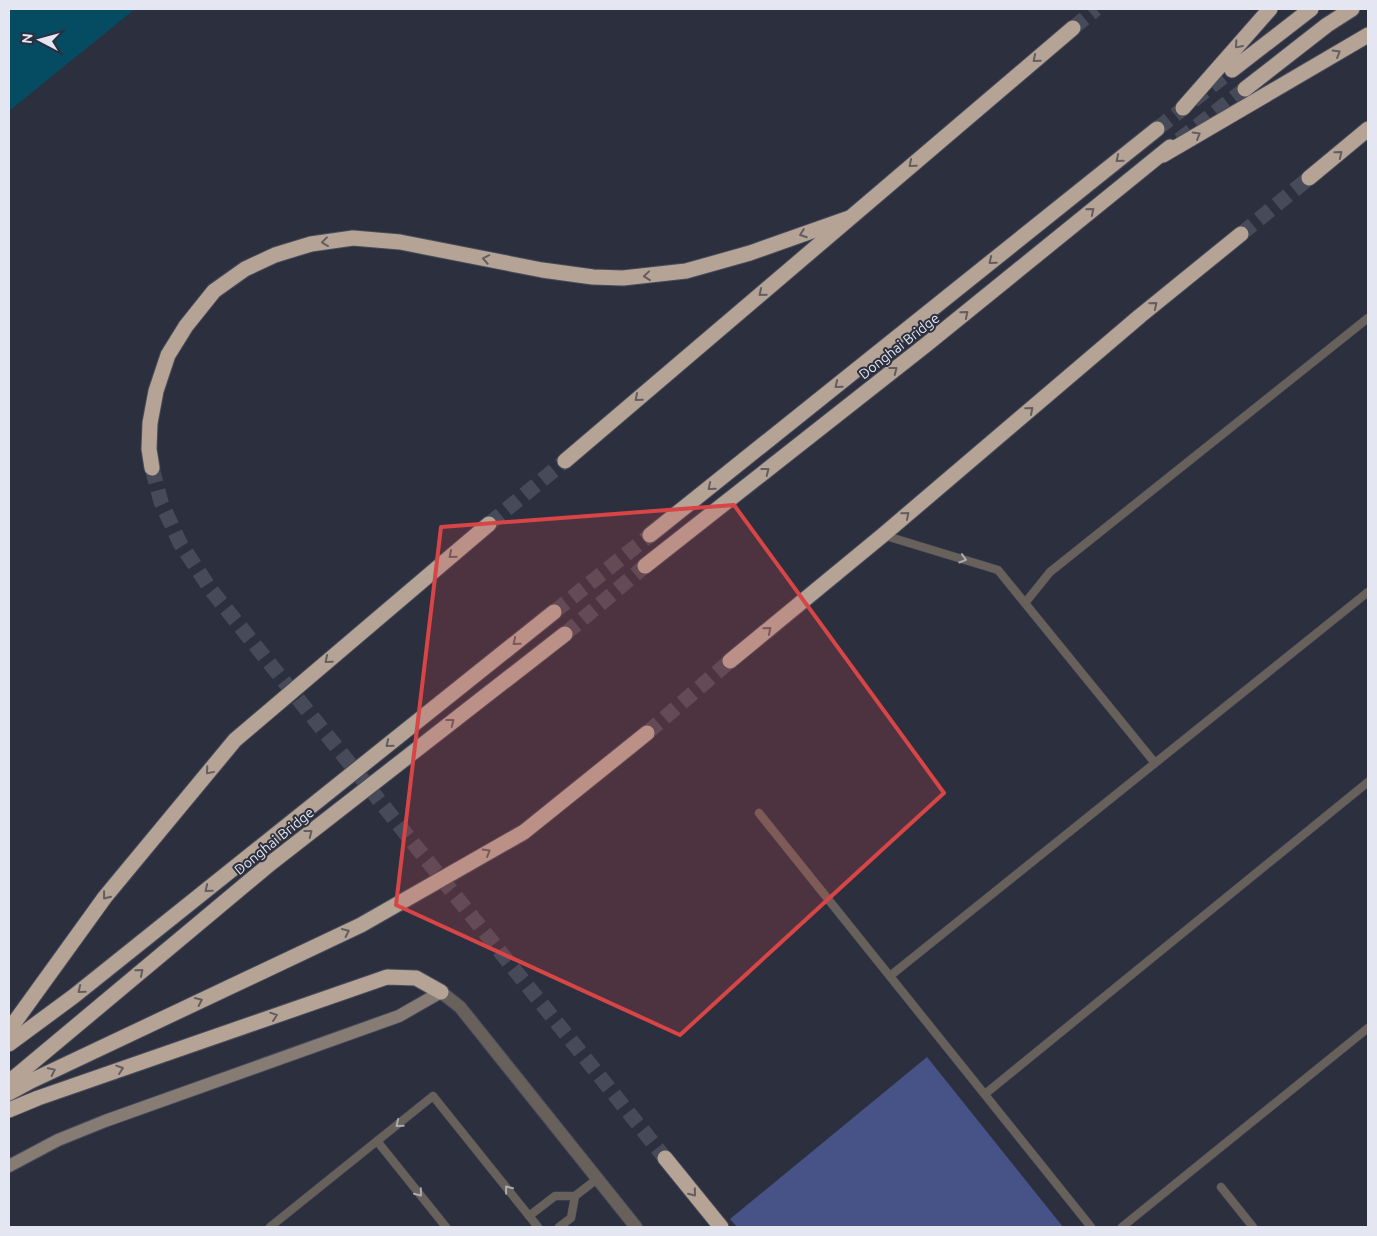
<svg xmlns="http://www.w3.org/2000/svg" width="1377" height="1236" font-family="Ubuntu,sans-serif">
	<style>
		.green { fill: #475287 }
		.water { fill: #054b62 }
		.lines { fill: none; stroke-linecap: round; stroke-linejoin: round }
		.highway-tunnel { stroke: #474b59; stroke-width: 15; stroke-dasharray: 15 8; stroke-linecap: butt }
		.lane-casing { stroke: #494c5b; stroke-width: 9 }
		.street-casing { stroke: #494c5b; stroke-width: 14 }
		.secondary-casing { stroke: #494c5b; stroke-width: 14 }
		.highway-casing { stroke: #494c5b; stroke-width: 17 }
		.lane { stroke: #68615b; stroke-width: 8 }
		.street { stroke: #68615b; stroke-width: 12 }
		.secondary { stroke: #877c73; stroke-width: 12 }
		.highway { stroke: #b5a396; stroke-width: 15 }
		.oneway { stroke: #625d61 }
		.oneway2 { stroke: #acabae }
		.marked { fill: #d84546; fill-opacity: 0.2; stroke: #d84546; stroke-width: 4; stroke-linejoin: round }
		.labels { text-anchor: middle; stroke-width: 4; stroke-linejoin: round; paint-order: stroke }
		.street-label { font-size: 14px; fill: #e4e7f1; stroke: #2b2f3e }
	</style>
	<rect width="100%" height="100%" fill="#2b2f3e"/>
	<path class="green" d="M927,1057l136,170h-326l-7,-8z"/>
	<path class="water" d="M9,9h126l-126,102z"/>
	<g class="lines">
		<g class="highway-tunnel">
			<path d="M1073,28l23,-19"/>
			<path d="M1157,129l75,-59"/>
			<path d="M1179,140l66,-51"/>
			<path d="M1241,234l68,-56"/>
			<path d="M152,468l9,34 19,41 31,47 454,568"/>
			<path d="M489,524l76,-63"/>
			<path d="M554,612l96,-77"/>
			<path d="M565,634l80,-68"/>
			<path d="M647,733l83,-72"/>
		</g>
		<g class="lane-casing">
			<g id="lane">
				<path d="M883,535l115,35 157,193"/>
				<path d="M1025,603l25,-31 318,-254"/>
				<path d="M759,813l332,414"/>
				<path d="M890,976l478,-384"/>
				<path d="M985,1094l383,-312"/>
				<path d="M377,1141l69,86"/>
				<path d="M1221,1187l32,40"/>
				<path d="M529,1216l26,-20h20l22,-17"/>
				<path d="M270,1227l163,-131 105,131"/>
				<path d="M559,1227l12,-9 4,-22"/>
				<path d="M1122,1227l246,-199"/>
			</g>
		</g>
		<g class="street-casing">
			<path id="street" d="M441,992l19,15 176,220"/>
		</g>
		<g class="secondary-casing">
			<path id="secondary" d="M9,1166l49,-26 47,-19 294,-105 42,-24"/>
		</g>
		<g class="highway-casing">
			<g id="highway">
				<path d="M1232,70l79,-61"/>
				<path d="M1245,89l82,-64 25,-16"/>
				<path d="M1183,108l87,-99"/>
				<path d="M1163,155l205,-120"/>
				<path d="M1309,178l59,-49"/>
				<path d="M565,461l508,-433"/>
				<path d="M152,468l-3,-19 1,-26 6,-32 12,-36 18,-29 28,-35 31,-22 30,-14 36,-11 42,-6 47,4 142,28 51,7 30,1 63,-7 64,-18 99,-35"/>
				<path d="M650,535l507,-406"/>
				<path d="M645,566l282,-222 243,-197"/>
				<path d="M730,661l153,-126 257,-219 101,-82"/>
				<path d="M9,1030l96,-133 130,-157 254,-216"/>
				<path d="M9,1044l65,-48 480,-384"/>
				<path d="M9,1082l262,-219 294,-229"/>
				<path d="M9,1093l22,-12 330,-156 163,-93 123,-99"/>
				<path d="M9,1110l29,-12 349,-121 29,1 25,14"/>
				<path d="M665,1158l56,69"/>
			</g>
		</g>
		<use href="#lane" class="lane"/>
		<use href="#street" class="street"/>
		<use href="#secondary" class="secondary"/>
		<use href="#highway" class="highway"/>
	</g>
	<defs><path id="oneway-chevron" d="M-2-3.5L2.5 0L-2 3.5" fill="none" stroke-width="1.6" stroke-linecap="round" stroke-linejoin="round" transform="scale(1.25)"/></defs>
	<g class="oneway">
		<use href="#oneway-chevron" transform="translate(1238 45) rotate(131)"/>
		<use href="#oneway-chevron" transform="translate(1337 53) rotate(-31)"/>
		<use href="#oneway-chevron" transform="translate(1036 59) rotate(140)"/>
		<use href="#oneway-chevron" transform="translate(1197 135) rotate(-30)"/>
		<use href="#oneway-chevron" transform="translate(1339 154) rotate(-39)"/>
		<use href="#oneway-chevron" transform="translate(1119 159) rotate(141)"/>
		<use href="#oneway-chevron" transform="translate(912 164) rotate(140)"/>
		<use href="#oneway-chevron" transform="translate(1091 211) rotate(-39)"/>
		<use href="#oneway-chevron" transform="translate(803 234) rotate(160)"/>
		<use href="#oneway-chevron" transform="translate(325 242) rotate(173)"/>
		<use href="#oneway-chevron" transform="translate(486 259) rotate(-169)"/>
		<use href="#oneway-chevron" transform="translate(992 261) rotate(141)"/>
		<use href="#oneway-chevron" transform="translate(647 276) rotate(174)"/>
		<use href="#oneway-chevron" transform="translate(762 293) rotate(140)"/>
		<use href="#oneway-chevron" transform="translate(1154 305) rotate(-39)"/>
		<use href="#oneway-chevron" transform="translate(965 314) rotate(-39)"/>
		<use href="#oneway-chevron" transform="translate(894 370) rotate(-38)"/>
		<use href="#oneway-chevron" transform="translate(838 385) rotate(141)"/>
		<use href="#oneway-chevron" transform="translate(638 398) rotate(140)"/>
		<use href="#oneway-chevron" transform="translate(1030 410) rotate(-40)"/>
		<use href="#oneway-chevron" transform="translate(766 471) rotate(-38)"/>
		<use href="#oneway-chevron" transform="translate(711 487) rotate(141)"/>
		<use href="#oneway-chevron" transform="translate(906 515) rotate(-40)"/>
		<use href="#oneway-chevron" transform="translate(452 555) rotate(140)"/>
		<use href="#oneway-chevron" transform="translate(768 630) rotate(-40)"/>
		<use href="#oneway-chevron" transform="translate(516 642) rotate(141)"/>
		<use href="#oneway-chevron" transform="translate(328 660) rotate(140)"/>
		<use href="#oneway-chevron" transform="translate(451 722) rotate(-38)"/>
		<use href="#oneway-chevron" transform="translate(389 744) rotate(141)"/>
		<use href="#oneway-chevron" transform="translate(209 771) rotate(130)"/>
		<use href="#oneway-chevron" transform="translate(309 833) rotate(-38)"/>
		<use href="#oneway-chevron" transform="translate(487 852) rotate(-30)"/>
		<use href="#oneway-chevron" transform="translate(208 889) rotate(141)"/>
		<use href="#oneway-chevron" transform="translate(106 896) rotate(128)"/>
		<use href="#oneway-chevron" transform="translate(346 932) rotate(-25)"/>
		<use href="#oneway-chevron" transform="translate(140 972) rotate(-40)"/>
		<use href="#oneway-chevron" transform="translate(81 990) rotate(141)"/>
		<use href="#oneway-chevron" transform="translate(199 1001) rotate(-25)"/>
		<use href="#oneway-chevron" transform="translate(274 1016) rotate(-19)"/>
		<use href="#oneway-chevron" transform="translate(120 1069) rotate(-19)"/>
		<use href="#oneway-chevron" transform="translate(52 1071) rotate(-26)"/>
		<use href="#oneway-chevron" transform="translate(693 1193) rotate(51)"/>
	</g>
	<g class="oneway2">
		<use href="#oneway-chevron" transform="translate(963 559) rotate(17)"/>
		<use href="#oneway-chevron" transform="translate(399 1124) rotate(141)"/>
		<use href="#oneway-chevron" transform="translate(508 1189) rotate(-129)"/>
		<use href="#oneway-chevron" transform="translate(419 1193) rotate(51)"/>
	</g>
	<path class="marked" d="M734,505l210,288 -264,242 -284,-130 45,-378z"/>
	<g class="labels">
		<g class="street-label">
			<text transform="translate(899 346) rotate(-38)" y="5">Donghai Bridge</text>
			<text transform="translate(274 841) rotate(-39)" y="5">Donghai Bridge</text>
		</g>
	</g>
	<rect width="1377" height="1236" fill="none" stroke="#e4e7f1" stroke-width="20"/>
	<g transform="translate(40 40) rotate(276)" stroke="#2b2f3e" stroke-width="4" paint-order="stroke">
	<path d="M0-4L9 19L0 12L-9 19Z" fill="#e4e7f1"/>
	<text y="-8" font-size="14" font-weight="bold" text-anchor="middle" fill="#e4e7f1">N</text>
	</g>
</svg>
